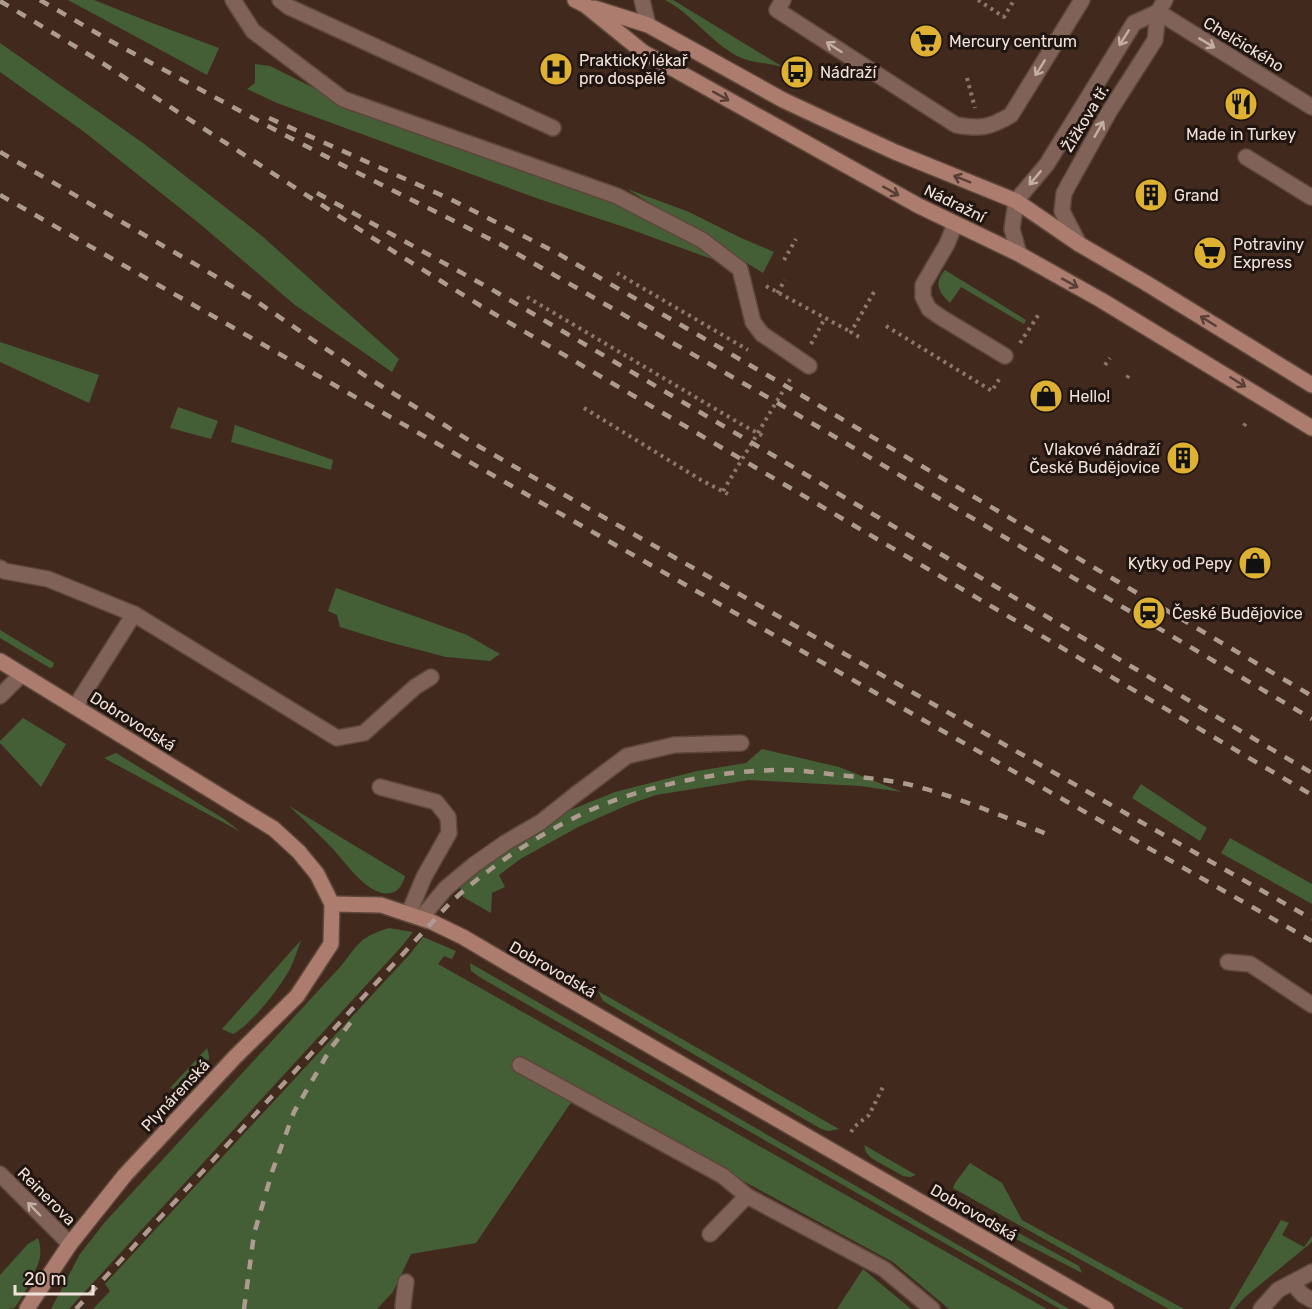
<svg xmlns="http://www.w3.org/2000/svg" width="1312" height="1309" font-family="Rubik,sans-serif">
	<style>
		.green { fill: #445f36 }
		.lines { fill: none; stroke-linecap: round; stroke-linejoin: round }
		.lane-casing { stroke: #5d473b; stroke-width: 18 }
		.street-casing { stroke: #5d473b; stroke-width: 18 }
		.secondary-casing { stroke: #5d473b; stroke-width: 18 }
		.path { stroke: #8b776c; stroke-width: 4; stroke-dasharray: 3 4.5; stroke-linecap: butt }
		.lane { stroke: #806258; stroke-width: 15 }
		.street { stroke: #806258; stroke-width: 15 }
		.secondary { stroke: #ac7d6e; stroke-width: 15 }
		.rail { stroke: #ad9b90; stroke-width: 4.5; stroke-dasharray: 10 10; stroke-linecap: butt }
		.oneway { stroke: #c4afa5 }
		.oneway2 { stroke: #583f36 }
		.labels { text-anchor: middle; stroke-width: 6; stroke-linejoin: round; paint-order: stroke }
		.poi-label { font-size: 16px; fill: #f1e2d9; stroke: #201510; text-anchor: start }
		.street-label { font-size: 16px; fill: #f1e2d9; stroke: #201510 }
	</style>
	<rect width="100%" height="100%" fill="#412a1d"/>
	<g class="green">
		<path d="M68,0h26l58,23 67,25 -12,27z"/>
		<path d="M665,0h8l110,67c-15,-4 -32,-4 -46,-11 -27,-15 -45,-42 -72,-56z"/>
		<path d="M0,43l143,100 119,93 137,123 -7,13 -97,-67 -95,-81 -117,-93 -83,-59z"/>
		<path d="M255,64l15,2 54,27 295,109 71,38 30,22 -96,-35 -85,-28 -262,-96 -30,-14 8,-6z"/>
		<path d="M627,189l62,23 50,25 35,15 -11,21z"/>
		<path d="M945,270l81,50 -2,4 -63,-37 -11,16c-11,-11 -17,-19 -5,-33z"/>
		<path d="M0,342l99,33 -10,28 -89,-41z"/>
		<path d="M178,407l40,14 -7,18 -41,-11z"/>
		<path d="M235,425l98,35 -2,10 -100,-28z"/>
		<path d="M336,588l131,47 33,19 -10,7 -44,-4 -61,-16 -45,-14 -3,-12 -9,-4z"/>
		<path d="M0,630l51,31 3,2 -1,4 -3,1 -50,-30z"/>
		<path d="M23,718l43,26 -25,43 -41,-44v-2z"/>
		<path d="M762,749l77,18 63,25 -42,-6 -111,-6 -93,15 -26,9 -50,22 -58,32 -23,17 6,12 -13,6 -1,20 -28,-16 -3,-11 6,-7 41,-30 61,-38 47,-19 82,-21 49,-8z"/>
		<path d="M116,753l108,66 17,13 -137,-74z"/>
		<path d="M1141,784l66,44 -7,13 -68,-43z"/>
		<path d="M289,806l116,70c-2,8 -6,15 -14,17 -22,5 -45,-30 -58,-44 -14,-15 -29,-29 -44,-43z"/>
		<path d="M1230,838l82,46v20l-91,-51z"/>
		<path d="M389,928l24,4 -11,14 -333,363h-18l29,-55 25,-32 236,-256c18,-23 19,-29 48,-38z"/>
		<path d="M423,937l33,14 -4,8 -8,-3 -6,8 609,345h-98l-56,-47 -313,-169 -10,11 -94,139 -65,11 -18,38 -16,17h-284l17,-18 -5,-7 305,-330z"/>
		<path d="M301,940c-3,9 -6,18 -10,27 -9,18 -40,58 -58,67l-11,-5z"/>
		<path d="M470,963l599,346h-9l-579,-331 -10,-7z"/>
		<path d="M598,991l241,138 -10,2 -8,-2 -218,-128z"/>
		<path d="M207,1048c1,3 2,6 2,10 -2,11 -19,27 -27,34l-12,-4z"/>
		<path d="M864,1145l52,30 -6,2 -7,-1 -32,-18 -5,-6z"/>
		<path d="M970,1163l32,20 20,37 162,89h-15l-216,-121 2,-5z"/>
		<path d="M953,1197l126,69 3,7 -109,-56 -11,-7z"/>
		<path d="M1281,1220l8,3 -7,12 22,12 8,-11v6l-67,55 -11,12h-5z"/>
		<path d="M38,1238c2,6 3,12 2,19 -1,9 -19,45 -26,51 -3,1 -10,1 -14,1v-34l28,-31z"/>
		<path d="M863,1269l48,40h-74z"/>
	</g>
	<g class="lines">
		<g class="lane-casing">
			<g id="lane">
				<path d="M233,0l20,31 90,68 274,97 85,44 38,29 13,53 9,12 47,32"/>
				<path d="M280,0l9,7 264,121"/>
				<path d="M783,0l-6,10 179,115c25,4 33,3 55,-10l71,-115"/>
				<path d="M1246,157l65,40 1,-1"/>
				<path d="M955,224l-8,20 -24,41v12l6,12 13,9 63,38"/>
				<path d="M0,568l4,3 44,8 86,35 203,124 27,-5 51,-46 16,-10"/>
				<path d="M75,707l59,-93"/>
				<path d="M380,787l56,15 12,15 1,16 -25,44 -15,36"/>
				<path d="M421,918l25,-30 29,-24 30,-21 36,-21 34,-27 52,-39 47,-11 67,-2"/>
				<path d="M1228,962l22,2 62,41"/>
				<path d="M520,1065l203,111 24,20"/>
				<path d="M710,1234l37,-38 137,73 48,40"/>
				<path d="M1292,1283l11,12 9,5"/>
				<path d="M403,1306l3,-24"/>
				<path d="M1261,1309l17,-19 34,-18"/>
			</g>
		</g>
		<g class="street-casing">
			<g id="street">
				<path d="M642,0l6,25"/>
				<path d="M1158,12l154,95"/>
				<path d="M1079,244l-17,-33 2,-18 45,-81 46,-72 3,-28 7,-12"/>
				<path d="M1019,254l-7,-25 4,-28 31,-37 87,-141 24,-11"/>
				<path d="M0,696l21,-21"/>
				<path d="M0,1174l70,70"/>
			</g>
		</g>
		<g class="secondary-casing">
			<g id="secondary">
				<path d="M575,0l10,5 58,47 276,154 100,48 82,46 211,128"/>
				<path d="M594,8l54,17 135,75 60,28 52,24 121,49 63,43 67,39 166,102"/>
				<path d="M0,661l274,168 25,23 18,22 15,30 -1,40 -34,52 -62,61 -110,118 -55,69 -40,60 -3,5"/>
				<path d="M332,904l49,1 51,17 31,15 73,43 570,329"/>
			</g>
		</g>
		<g class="path">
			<path d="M978,0l26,17 10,-17"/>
			<path d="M967,78l8,30"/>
			<path d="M784,260l12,-21"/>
			<path d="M617,273l131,77"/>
			<path d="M766,286l85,46"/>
			<path d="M777,293l8,-13"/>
			<path d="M527,297l212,126 26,14"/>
			<path d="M886,326l106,65 9,-15"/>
			<path d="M859,337l-8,-5 23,-40"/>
			<path d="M1020,343l19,-29"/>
			<path d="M811,344l14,-26"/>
			<path d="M1105,365l5,-7"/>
			<path d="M1127,378l4,-6"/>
			<path d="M584,408l117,72 27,14"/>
			<path d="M1244,426l3,-5"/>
			<path d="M723,491l69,-115"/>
			<path d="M851,1132l3,-5 15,-12 15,-30"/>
		</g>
		<use href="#lane" class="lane"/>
		<use href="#street" class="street"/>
		<use href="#secondary" class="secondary"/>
		<g class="rail">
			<path d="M40,0l67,39 172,93 75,39 146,73 276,158 536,317"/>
			<path d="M0,1l96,58 300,194 85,53 831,489"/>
			<path d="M269,118l181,81 107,54 222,129 533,314"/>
			<path d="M0,152l200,115 56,34 114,78 110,68 832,472"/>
			<path d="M317,193l174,96 821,484"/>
			<path d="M0,195l1312,746"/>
			<path d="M76,1309l373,-405c42,-40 106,-81 161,-102 53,-20 122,-33 179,-32 19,1 39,4 59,6 21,2 42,4 63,9 48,12 95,33 141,51"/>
			<path d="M244,1309l10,-75 18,-62 22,-60 37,-64 20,-26"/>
		</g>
	</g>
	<defs><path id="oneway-shaft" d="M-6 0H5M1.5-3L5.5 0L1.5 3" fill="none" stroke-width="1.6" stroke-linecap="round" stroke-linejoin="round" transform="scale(1.5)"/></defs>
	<g class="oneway">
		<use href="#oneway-shaft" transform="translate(1124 38) rotate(122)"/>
		<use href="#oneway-shaft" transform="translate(1207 43) rotate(31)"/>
		<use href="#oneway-shaft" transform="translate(834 47) rotate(-147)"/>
		<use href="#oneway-shaft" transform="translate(1040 68) rotate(122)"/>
		<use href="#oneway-shaft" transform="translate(1099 129) rotate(-60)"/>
		<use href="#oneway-shaft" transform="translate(1035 178) rotate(130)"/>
		<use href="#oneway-shaft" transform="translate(34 1209) rotate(-134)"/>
	</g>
	<g class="oneway2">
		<use href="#oneway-shaft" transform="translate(721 96) rotate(29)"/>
		<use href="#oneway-shaft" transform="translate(962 179) rotate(-158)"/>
		<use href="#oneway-shaft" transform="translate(891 191) rotate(29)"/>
		<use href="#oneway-shaft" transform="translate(1070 283) rotate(29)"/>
		<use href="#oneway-shaft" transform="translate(1208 321) rotate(-148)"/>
		<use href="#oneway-shaft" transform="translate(1238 382) rotate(32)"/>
	</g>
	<defs>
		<g id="supermarket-disc" transform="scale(1.725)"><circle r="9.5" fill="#deb133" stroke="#201510"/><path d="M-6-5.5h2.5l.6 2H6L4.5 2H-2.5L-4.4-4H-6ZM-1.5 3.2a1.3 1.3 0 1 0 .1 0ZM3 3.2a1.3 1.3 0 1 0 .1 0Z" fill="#111"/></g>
		<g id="hospital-disc" transform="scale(1.725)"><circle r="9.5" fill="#deb133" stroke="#201510"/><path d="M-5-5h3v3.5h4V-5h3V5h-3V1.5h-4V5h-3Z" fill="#111"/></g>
		<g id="bus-disc" transform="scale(1.725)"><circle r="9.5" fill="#deb133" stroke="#201510"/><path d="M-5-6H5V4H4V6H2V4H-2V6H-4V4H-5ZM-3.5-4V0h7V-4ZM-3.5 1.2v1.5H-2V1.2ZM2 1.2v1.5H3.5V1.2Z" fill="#111"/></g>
		<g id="restaurant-disc" transform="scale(1.725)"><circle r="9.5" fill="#deb133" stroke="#201510"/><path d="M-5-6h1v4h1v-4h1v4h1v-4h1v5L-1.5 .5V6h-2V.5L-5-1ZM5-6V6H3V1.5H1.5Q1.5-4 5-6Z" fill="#111"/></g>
		<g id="building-disc" transform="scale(1.725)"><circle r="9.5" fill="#deb133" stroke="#201510"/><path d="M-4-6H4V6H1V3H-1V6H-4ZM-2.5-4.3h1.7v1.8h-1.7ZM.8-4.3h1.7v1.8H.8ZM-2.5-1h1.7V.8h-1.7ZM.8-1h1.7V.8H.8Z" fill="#111"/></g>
		<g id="shop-disc" transform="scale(1.725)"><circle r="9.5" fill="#deb133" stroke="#201510"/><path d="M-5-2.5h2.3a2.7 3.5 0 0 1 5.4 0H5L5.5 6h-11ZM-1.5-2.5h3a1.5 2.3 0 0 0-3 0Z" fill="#111"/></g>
		<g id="station-disc" transform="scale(1.725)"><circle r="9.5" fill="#deb133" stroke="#201510"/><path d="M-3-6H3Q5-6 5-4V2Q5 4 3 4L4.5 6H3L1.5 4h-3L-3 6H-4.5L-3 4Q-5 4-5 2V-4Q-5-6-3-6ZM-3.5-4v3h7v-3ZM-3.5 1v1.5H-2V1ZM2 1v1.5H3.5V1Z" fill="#111"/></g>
	</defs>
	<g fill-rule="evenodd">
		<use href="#supermarket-disc" x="926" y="41"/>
		<use href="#hospital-disc" x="556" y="69"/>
		<use href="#bus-disc" x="797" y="72"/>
		<use href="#restaurant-disc" x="1241" y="104"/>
		<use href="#building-disc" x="1151" y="195"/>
		<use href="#supermarket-disc" x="1210" y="253"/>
		<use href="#shop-disc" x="1046" y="396"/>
		<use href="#building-disc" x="1183" y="458"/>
		<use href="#shop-disc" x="1255" y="563"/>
		<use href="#station-disc" x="1149" y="613"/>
	</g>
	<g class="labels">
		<g class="poi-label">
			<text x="949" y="47">Mercury centrum</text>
			<text x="579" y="66">Praktický lékař<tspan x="579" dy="18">pro dospělé</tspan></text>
			<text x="820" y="78">Nádraží</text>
			<text x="1241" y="140" text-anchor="middle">Made in Turkey</text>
			<text x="1174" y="201">Grand</text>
			<text x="1233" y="250">Potraviny<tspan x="1233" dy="18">Express</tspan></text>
			<text x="1069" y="402">Hello!</text>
			<text x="1160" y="455" text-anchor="end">Vlakové nádraží<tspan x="1160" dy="18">České Budějovice</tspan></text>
			<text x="1232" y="569" text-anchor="end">Kytky od Pepy</text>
			<text x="1172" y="619">České Budějovice</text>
		</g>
		<g class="street-label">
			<text transform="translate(1244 44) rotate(31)" y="6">Chelčického</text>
			<text transform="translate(1085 118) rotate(-59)" y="6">Žižkova tř.</text>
			<text transform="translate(955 203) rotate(26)" y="6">Nádražní</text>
			<text transform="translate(133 721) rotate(32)" y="6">Dobrovodská</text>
			<text transform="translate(553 969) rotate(30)" y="6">Dobrovodská</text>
			<text transform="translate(175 1095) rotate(-47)" y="6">Plynárenská</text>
			<text transform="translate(47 1196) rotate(45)" y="6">Reinerova</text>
			<text transform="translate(974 1212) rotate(30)" y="6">Dobrovodská</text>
		</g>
	</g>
	<path d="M15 1285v9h78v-9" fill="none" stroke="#f1e2d9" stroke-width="3"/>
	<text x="24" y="1285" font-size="18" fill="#f1e2d9" stroke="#201510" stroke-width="4.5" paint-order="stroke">20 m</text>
</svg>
